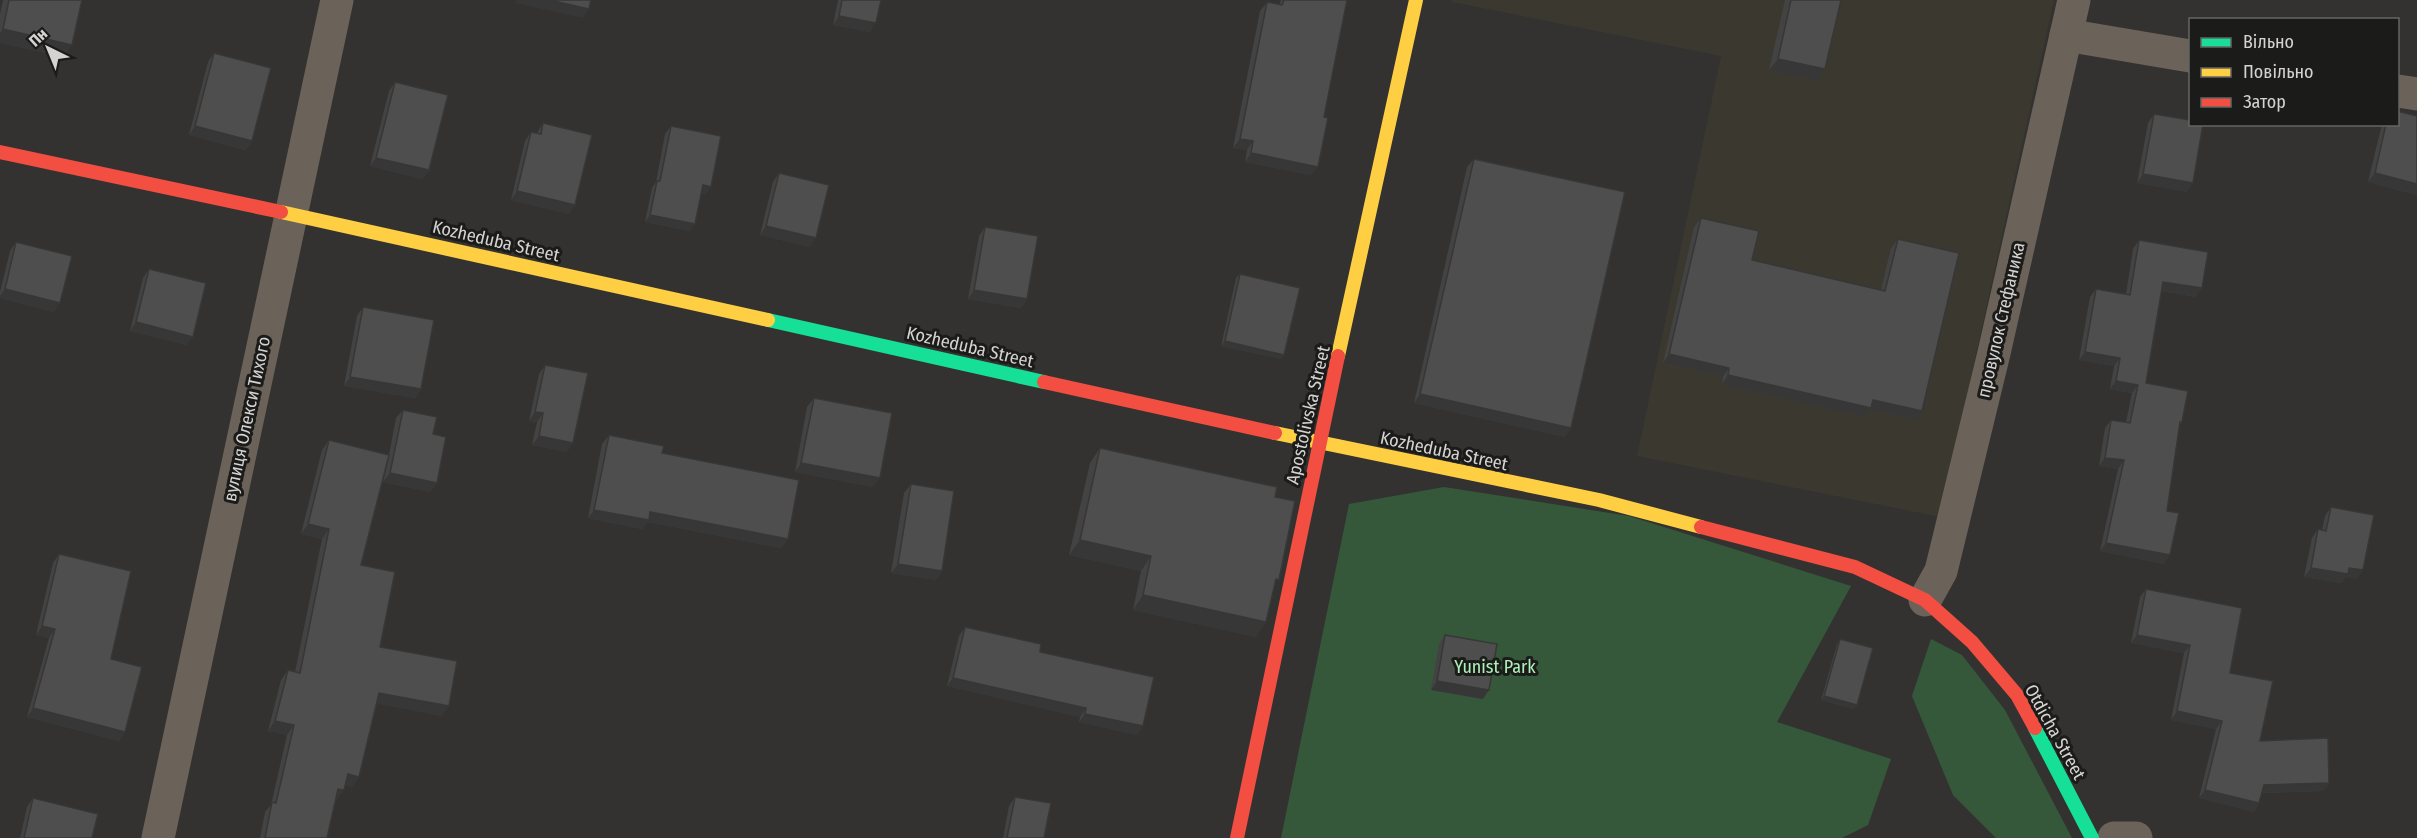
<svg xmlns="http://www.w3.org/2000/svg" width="2417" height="838" font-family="'Fira Sans Condensed',sans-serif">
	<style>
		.built { fill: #3a382f }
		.green { fill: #35583b }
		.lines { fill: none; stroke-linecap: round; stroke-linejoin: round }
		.street { stroke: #6b6259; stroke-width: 33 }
		.fast { stroke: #16e098; stroke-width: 14 }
		.slow { stroke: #ffcf43; stroke-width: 14 }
		.jam { stroke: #f24e42; stroke-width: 14 }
		.wall { fill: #434343 }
		.shaded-wall { fill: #373737 }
		.building { fill: #4e4e4e; stroke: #373737; stroke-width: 1.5 }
		.labels { text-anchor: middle; stroke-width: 6; stroke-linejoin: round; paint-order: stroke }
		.street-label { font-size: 18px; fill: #d4d3d1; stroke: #1b1b19 }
		.park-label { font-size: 18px; fill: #aef2ba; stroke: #1b1b19 }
	</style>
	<rect width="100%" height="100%" fill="#333230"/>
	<path class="built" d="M1452,0h602l-114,517 -303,-61 84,-400 -269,-54z"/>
	<g class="green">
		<path d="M1444,487l185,29 222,70 -74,136 114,37 -23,66 -26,13h-561l68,-334z"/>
		<path d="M1931,639l31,16 43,55 67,128h-76l-43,-43 -41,-99z"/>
	</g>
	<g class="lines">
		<g class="street">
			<path d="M2066,35l124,21"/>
			<path d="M2398,91l19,3"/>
			<path d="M1925,600l16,-29 53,-218 80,-353"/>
			<path d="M158,838l179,-838"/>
			<path d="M2114,838h22"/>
		</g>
		<g class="fast">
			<path d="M768,320l276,62"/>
			<path d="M2035,728l57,110"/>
		</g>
		<g class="slow">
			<path d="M281,212l487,108"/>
			<path d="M1338,356l78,-356"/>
			<path d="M1275,433l324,67 102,27"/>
		</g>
		<g class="jam">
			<path d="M0,152l281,60"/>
			<path d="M1044,382l231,51"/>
			<path d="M1701,527l154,40 70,33 47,42 45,53 18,33"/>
			<path d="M1237,838l101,-482"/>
		</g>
	</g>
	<g class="wall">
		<path d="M3,0h79l-18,57 -64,-14v-29z"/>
		<path d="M838,0h43l-11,32 -37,-7z"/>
		<path d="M1281,0h66l-36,175 -66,-13 2,-12 -14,-2 27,-137 7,-9 12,3z"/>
		<path d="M1785,0h56l-16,69 -8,12 -48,-11z"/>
		<path d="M214,53l38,88 -7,9 -56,-15 19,-73z"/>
		<path d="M395,82l34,88 -7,9 -52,-13 19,-75z"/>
		<path d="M2154,114l33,78 -50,-9 11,-60z"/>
		<path d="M2417,116v79l-49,-13 14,-58h15z"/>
		<path d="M543,123l26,91 -58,-14 14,-59 6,-9 6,1z"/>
		<path d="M671,126l35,68 -5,-1 -11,38 -45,-9 7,-34 4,-6 9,-48z"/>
		<path d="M1474,159l91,278 -151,-34 53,-236z"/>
		<path d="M779,173l31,74 -50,-12 13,-53z"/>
		<path d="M1701,218l51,42 129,30 10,-42 7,-9 18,181 -46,-11 -5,8 -143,-33 1,-8 -60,-13 31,-136z"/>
		<path d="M985,227l42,72 -6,9 -53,-9 11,-63z"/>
		<path d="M2139,240l57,57 -34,-6 -16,92 36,39 -3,4 -12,85 -3,53 -64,-13 18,-82 -19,-3 6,-38 6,-8 15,2 6,-29 -22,-4 4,-23 -35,-6 11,-63 6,-8 30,5 7,-45z"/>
		<path d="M16,242l38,70 -54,-14v-6l10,-41z"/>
		<path d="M149,269l38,76 -57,-14 13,-53z"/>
		<path d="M1240,274l44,81 -3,4 -60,-13 15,-68z"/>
		<path d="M363,307l58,82 -6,9 -71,-12 13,-70z"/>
		<path d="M545,365l22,87 -35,-7 5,-23 -8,-1 10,-47z"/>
		<path d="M814,398l59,89 -78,-15 12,-65z"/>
		<path d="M403,410l30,24 4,49 -7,9 -47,-10 4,-18 -26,101 19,82 62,69 -65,-13 -18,74 -7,10 -7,-2 -9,15 -9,38h-67l5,-26 6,-7 16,-70 -19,-4 13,-51 7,-10 7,2 27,-133 -21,-5 21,-84 7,-10 60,15 7,-37z"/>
		<path d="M609,435l53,18 126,86 -7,9 -133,-26 -6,7 -54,-11 14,-74z"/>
		<path d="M1100,448l175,49 -1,90 -18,50 -123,-27 8,-39 -72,-16 21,-92z"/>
		<path d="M911,484l31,87 -6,9 -45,-7 13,-80z"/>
		<path d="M2331,507l32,63 -7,9 -10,-2 -5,6 -37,-6 8,-39 6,-9 4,1 3,-14z"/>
		<path d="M59,554l52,105 14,73 -6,9 -92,-24 22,-79 -13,-3 17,-72z"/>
		<path d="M2146,589l84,84 30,68 69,42 -6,8 -61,2 -3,10 -5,9 -55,-14 17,-69 -45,-9 13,-67 -53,-10 9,-46z"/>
		<path d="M965,627l75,25 103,74 -6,9 -58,-13 1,-5 -133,-31 12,-50z"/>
		<path d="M1445,635l38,64 -52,-9 8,-46z"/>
		<path d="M1840,639l14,70 -33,-9 16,-56z"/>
		<path d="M1015,797l29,41h-41l6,-32z"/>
		<path d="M33,798l59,40h-72l7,-31z"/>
	</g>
	<g class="shaded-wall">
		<path d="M517,0h32l40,9 -6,9 -68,-15z"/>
		<path d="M839,16l37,7 -6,9 -37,-7z"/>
		<path d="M3,29l69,16 -8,12 -64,-14v-10z"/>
		<path d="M1778,59l47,10 -8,12 -48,-11z"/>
		<path d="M195,126l57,15 -7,9 -56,-15z"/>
		<path d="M1240,139l13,2 -6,9 -14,-2z"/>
		<path d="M1251,153l67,14 -7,8 -66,-13z"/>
		<path d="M376,158l53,12 -7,9 -52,-13z"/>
		<path d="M2375,173l42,11v11l-49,-13z"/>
		<path d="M2143,174l50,9 -6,9 -50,-9z"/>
		<path d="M703,185l8,2 -5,7 -8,-2z"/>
		<path d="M517,191l58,14 -6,9 -58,-14z"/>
		<path d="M650,215l45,9 -5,7 -45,-9z"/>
		<path d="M766,226l50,12 -6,9 -50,-12z"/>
		<path d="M2163,282l39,6 -6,9 -39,-7z"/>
		<path d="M5,289l55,14 -6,9 -54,-14v-2z"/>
		<path d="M974,290l53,9 -6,9 -53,-9z"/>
		<path d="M136,322l57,15 -6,8 -57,-14z"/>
		<path d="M1225,341l59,14 -3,4 -60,-13z"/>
		<path d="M2085,352l35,6 -6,8 -35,-6z"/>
		<path d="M1669,354l60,14 -6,8 -60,-13z"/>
		<path d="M1728,375l145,25 49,11 -6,9 -46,-11 -5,8 -143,-33z"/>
		<path d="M350,377l71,12 -6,9 -71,-12z"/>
		<path d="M2116,381l22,4 -6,8 -22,-4z"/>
		<path d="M1420,394l151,34 -6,9 -151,-34z"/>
		<path d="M535,412l8,1 -6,9 -8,-1z"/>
		<path d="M539,436l34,7 -6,9 -35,-7z"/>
		<path d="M2105,458l19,2 -6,9 -19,-3z"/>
		<path d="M801,463l79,15 -7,9 -78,-15z"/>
		<path d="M390,473l47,10 -7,9 -47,-10z"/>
		<path d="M594,510l56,2 138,27 -7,9 -133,-26 -6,7 -54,-11z"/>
		<path d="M308,524l21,5 -7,10 -21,-5z"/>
		<path d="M1080,540l71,16 -10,15 -72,-16z"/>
		<path d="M2106,543l64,12 -6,9 -64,-13z"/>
		<path d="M898,564l44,7 -6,9 -45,-7z"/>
		<path d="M2311,568h38l14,2 -7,9 -10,-2 -5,6 -37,-6z"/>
		<path d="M1143,595l123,27 -10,15 -123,-27z"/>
		<path d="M42,626l13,3 -6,9 -13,-3z"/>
		<path d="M2137,635l53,10 -6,8 -53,-10z"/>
		<path d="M953,678l133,30 -6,9 -133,-31z"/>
		<path d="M1437,681l52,9 -6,9 -52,-9z"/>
		<path d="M379,693l70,13 -7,10 -70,-13z"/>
		<path d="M1824,696l33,9 -3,4 -33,-9z"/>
		<path d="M33,708l92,24 -6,9 -92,-24z"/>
		<path d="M2177,711l45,10 -6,8 -45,-9z"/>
		<path d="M1085,714l58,12 -6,9 -58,-13z"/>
		<path d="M275,721l19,4 -7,10 -19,-4z"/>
		<path d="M348,774l11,3 -7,10 -11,-3z"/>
		<path d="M2329,783l-6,8 -65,2 6,-8z"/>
		<path d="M338,789l6,1 -7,10 -6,-1z"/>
		<path d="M2205,790l54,13 -5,9 -55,-14z"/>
	</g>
	<g class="building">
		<path d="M9,0h73l-10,45 -69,-16z"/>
		<path d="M549,0h42l-2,9z"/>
		<path d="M842,0h39l-5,23 -37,-7z"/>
		<path d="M1284,0h63l-23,117 4,1 -10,49 -67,-14 2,-12 -13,-2 27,-137 15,3z"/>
		<path d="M1791,0h50l-16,69 -47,-10z"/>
		<path d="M214,53l57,15 -19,73 -57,-15z"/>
		<path d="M395,82l53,13 -19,75 -53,-12z"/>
		<path d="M2397,111l20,5v68l-42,-11 11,-49h11z"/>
		<path d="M2154,114l36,6v4h13l-10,59 -50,-9z"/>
		<path d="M543,123l49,12 -17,70 -58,-14 14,-59 10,2z"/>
		<path d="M671,126l50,10 -10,51 -8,-2 -8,39 -45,-9 7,-34h3z"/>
		<path d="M1474,159l151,33 -54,236 -151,-34z"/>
		<path d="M779,173l50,12 -13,53 -50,-12z"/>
		<path d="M1701,218l58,13 -7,29 133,31 13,-52 61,14 -37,158 -49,-11 -2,8 -143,-33 1,-7 -60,-14z"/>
		<path d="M985,227l53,9 -11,63 -53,-9z"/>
		<path d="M2139,240l69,12 -6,36 -39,-6 -17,101 42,8 -6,31h-2l-13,89 12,2 -9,42 -64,-12 18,-83 -19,-2 6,-38 19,3 8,-38 -22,-4 4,-23 -35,-6 11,-63 34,6z"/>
		<path d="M16,242l56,14 -12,47 -55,-14z"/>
		<path d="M149,269l57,14 -13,54 -57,-15z"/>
		<path d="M1240,274l60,14 -16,67 -59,-14z"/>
		<path d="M363,307l71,13 -13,69 -71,-12z"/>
		<path d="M545,365l43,8 -15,70 -34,-7 4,-23 -8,-1z"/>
		<path d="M814,398l78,15 -12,65 -79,-15z"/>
		<path d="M403,410l34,7 -4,17 13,3 -9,46 -47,-10z"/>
		<path d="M609,435l55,11 -2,7 137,27 -11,59 -138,-27 -1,8 -55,-10z"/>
		<path d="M329,440l60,15 -28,110 34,7 -15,75 77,14 -8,45 -70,-13 -20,84 -11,-3 -4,16 -6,-1 -11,49h-62l7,-36 4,1 18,-78 -19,-4 13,-51 12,3 29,-144 -21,-5z"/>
		<path d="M1100,448l177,39 -2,10 20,4 -16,79 -3,-1 -10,43 -123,-27 8,-39 -71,-16z"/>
		<path d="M911,484l43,7 -12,80 -44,-7z"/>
		<path d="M2331,507l43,8 -11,55 -14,-2 -1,6 -37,-6 7,-39 8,2z"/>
		<path d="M59,554l72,17 -20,88 31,8 -17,65 -92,-24 22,-79 -13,-3z"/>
		<path d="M2146,589l96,19 -12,65 43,8 -13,60 68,-3 1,45 -65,2 -5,18 -54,-13 17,-69 -45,-10 13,-66 -53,-10z"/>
		<path d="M965,627l76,17 -1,8 114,25 -11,49 -58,-12 1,-6 -133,-30z"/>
		<path d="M1445,635l52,9 -8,46 -52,-9z"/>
		<path d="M1840,639l33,9 -16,57 -33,-9z"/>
		<path d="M1015,797l36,6 -7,35h-37z"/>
		<path d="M33,798l65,16 -6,24h-68z"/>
	</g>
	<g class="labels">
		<g class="street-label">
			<text transform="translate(496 241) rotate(13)" y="6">Kozheduba Street</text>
			<text transform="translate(2001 320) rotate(-77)" y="6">провулок Стефаника</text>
			<text transform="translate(970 347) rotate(13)" y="6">Kozheduba Street</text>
			<text transform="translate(1308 415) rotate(-77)" y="6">Apostolivska Street</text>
			<text transform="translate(247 419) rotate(-78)" y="6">вулиця Олекси Тихого</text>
			<text transform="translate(1444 451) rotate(12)" y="6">Kozheduba Street</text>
			<text transform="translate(2055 732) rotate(61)" y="6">Otdicha Street</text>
		</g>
		<g class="park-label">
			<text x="1495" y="673">Yunist Park</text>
		</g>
	</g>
	<rect x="2189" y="18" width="210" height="108" fill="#1b1b19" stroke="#656563" stroke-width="1.5"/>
	<rect x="2201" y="38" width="30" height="9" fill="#16e098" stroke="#656563" stroke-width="1.5"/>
	<text x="2243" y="48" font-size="18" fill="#d4d3d1">Вільно</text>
	<rect x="2201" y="68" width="30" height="9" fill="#ffcf43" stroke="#656563" stroke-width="1.5"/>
	<text x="2243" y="78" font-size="18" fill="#d4d3d1">Повільно</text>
	<rect x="2201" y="98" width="30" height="9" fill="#f24e42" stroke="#656563" stroke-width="1.5"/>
	<text x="2243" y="108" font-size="18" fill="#d4d3d1">Затор</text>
	<g transform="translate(48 48) rotate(317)" stroke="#1b1b19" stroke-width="4.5" paint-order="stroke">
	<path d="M0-4.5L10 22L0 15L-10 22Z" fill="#d4d3d1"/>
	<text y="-9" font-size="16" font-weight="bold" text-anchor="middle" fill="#d4d3d1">Пн</text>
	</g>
</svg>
